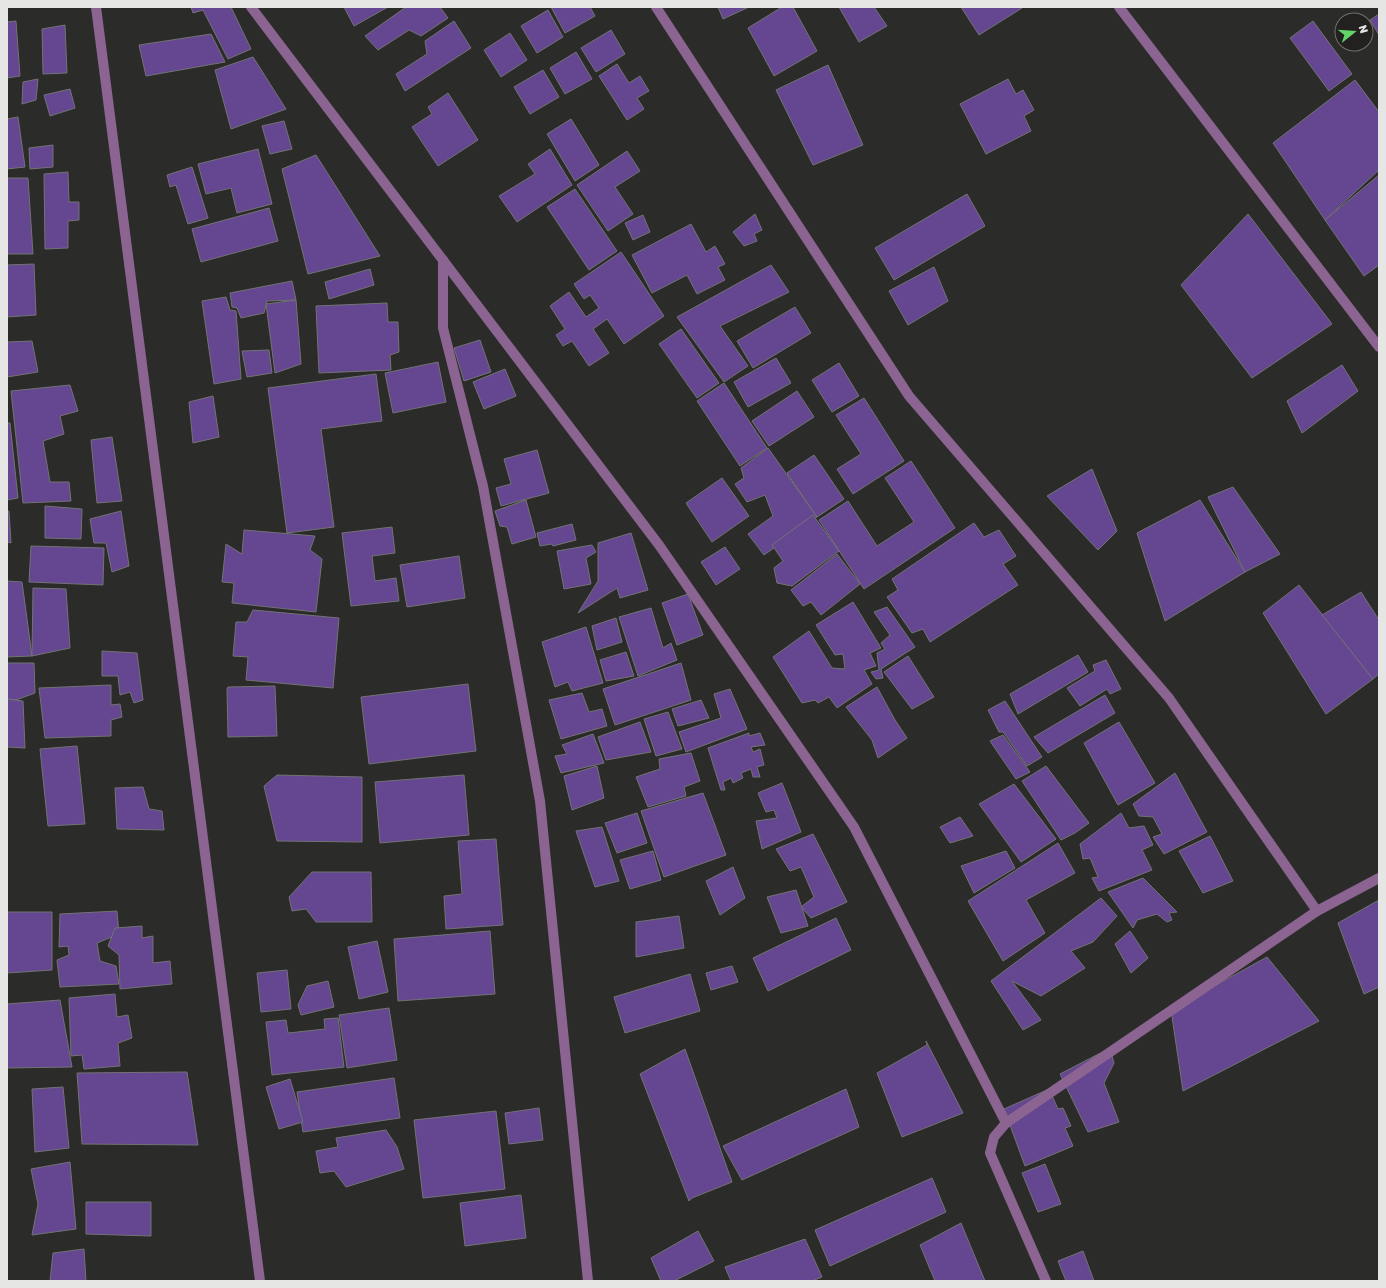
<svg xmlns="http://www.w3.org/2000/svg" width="1386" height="1288" font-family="Rubik,sans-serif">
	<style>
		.building { fill: #654690; stroke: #737375 }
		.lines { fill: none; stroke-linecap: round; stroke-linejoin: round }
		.minor { stroke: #8b6491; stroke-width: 10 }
	</style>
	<rect width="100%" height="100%" fill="#2b2b29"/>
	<g class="building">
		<path d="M191,7h40l20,42 -23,10 -25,-49 -10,3z"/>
		<path d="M344,7h44l-34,19z"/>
		<path d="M406,7h34l8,11 -27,18 -12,-6 -31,20 -13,-14z"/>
		<path d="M551,7h39l5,9 -30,17z"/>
		<path d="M718,7h31l-26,12z"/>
		<path d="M782,7h11l24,44 -43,25 -26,-48z"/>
		<path d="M839,7h35l13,19 -28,16z"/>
		<path d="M961,7h60l1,1 -43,27z"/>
		<path d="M548,10l15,27 -26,16 -16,-27z"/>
		<path d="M1379,14v21l-9,-15z"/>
		<path d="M16,21l4,55 -13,2v-56z"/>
		<path d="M454,21l17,27 -66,43 -9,-17 31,-20 -2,-13z"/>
		<path d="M1313,21l39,53 -23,17 -39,-53z"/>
		<path d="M65,25l2,48 -24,1 -1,-45z"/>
		<path d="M611,30l14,24 -29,18 -15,-24z"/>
		<path d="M510,33l17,27 -26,17 -17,-27z"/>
		<path d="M211,34l14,28 -79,14 -7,-31z"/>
		<path d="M576,52l16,27 -27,15 -15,-26z"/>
		<path d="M253,57l33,52 -55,20 -16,-59z"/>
		<path d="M617,64l12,19 11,-7 9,15 -12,7 7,11 -17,11 -28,-44z"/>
		<path d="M828,65l35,80 -50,20 -37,-75z"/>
		<path d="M543,70l16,27 -29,17 -16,-27z"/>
		<path d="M38,79l-2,21 -14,4 1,-22z"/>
		<path d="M1008,79l8,15 7,-4 11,20 -10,6 7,15 -45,23 -26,-50z"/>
		<path d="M1355,80l24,32v58l-54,50 -52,-77z"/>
		<path d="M70,89l5,19 -25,8 -6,-21z"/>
		<path d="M448,93l30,47 -40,26 -26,-39 20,-13 -4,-7z"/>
		<path d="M18,117l7,50 -18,2v-50z"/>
		<path d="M571,119l28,46 -24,16 -28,-47z"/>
		<path d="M284,121l8,28 -22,5 -8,-28z"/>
		<path d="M53,145v22l-23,2 -1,-21z"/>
		<path d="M258,149l14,55 -35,9 -6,-25 -25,6 -8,-30z"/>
		<path d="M550,149l22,36 -55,37 -18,-26 36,-22 -7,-10z"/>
		<path d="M627,151l13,20 -25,16 18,27 -25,17 -31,-46z"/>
		<path d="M316,155l64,101 -72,18 -26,-105z"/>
		<path d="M192,167l16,51 -20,6 -12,-39 -6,2 -3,-12z"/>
		<path d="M68,172l1,30h10v18l-11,1v27l-23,1 -1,-75z"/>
		<path d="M1379,175v90l-15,11 -39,-56z"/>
		<path d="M7,178h21l5,76h-26z"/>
		<path d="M575,189l42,62 -28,19 -42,-63z"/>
		<path d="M967,194l18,32 -91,54 -19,-32z"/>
		<path d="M269,208l9,33 -77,21 -9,-33z"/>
		<path d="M755,214l7,16 -8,4 3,7 -13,5 -11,-14z"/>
		<path d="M1248,214l84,110 -80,54 -71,-93z"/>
		<path d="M643,215l7,17 -17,8 -8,-17z"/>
		<path d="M691,224l15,28 9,-6 10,18 -7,3 7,13 -28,14 -10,-19 -35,18 -20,-38z"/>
		<path d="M621,252l43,64 -40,28 -17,-25 -14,10 16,24 -20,13 -17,-25 -9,5 -7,-11 9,-6 -15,-23 19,-14 17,25 13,-9 -9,-13 -6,4 -10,-15z"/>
		<path d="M34,264l2,51 -29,2v-52z"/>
		<path d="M771,265l18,27 -69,34 28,40 -24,16 -47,-65z"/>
		<path d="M934,267l14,34 -40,24 -19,-34z"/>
		<path d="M370,269l4,16 -45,14 -4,-17z"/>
		<path d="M292,281l4,19 -29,1 -3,12 -23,5 -4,-10 -5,-1 -2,-14z"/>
		<path d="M226,297l4,13 6,1 5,68 -27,5 -12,-83z"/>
		<path d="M296,300l5,64 -26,9 -9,-69z"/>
		<path d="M387,303l1,19h10l1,30 -9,3 1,15 -72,3 -3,-67z"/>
		<path d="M795,307l16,26 -58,35 -16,-27z"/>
		<path d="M681,329l38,54 -22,15 -38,-54z"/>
		<path d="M480,340l11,32 -27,9 -10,-33z"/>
		<path d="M32,341l6,31 -31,5v-35z"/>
		<path d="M269,350l3,23 -25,4 -5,-26z"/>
		<path d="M776,358l15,25 -43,24 -14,-25z"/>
		<path d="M438,362l8,40 -53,11 -8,-40z"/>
		<path d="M839,363l20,33 -27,16 -20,-32z"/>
		<path d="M1342,365l16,26 -56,42 -15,-32z"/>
		<path d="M505,369l11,27 -32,13 -11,-27z"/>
		<path d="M376,374l6,47 -61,8 13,98 -47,6 -19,-145z"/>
		<path d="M724,383l43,65 -27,18 -43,-65z"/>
		<path d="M70,385l8,26 -18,5 4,18 -21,7 7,41h19l2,19 -48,2 -12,-112z"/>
		<path d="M797,391l17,26 -45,29 -17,-25z"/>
		<path d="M213,396l6,41 -26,6 -4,-41z"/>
		<path d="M864,398l40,63 -51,33 -16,-25 24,-15 -25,-39z"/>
		<path d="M7,423h3l8,75 -11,2z"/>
		<path d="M112,437l10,64 -25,2 -6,-63z"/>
		<path d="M768,448l49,69 -53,38 -16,-21 25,-18 -8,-21 -18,7 -12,-18 9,-6 -3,-10z"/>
		<path d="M537,450l12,43 -48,13 -5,-18 15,-4 -7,-25z"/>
		<path d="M814,455l30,44 -27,18 -30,-44z"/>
		<path d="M911,461l44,67 -91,61 -45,-69 29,-19 29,45 37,-24 -29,-44z"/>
		<path d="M1092,469l25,62 -19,19 -51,-54z"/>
		<path d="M722,478l27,38 -37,26 -26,-39z"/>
		<path d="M1233,487l47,67 -35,18 -37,-75z"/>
		<path d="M526,500l10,37 -24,7 -5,-17 -7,-1 -5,-15z"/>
		<path d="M1200,500l45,72 -80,49 -28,-88z"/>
		<path d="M45,506l37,3 -1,30 -36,-1z"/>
		<path d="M7,511h2l2,32 -4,-1z"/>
		<path d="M121,511l8,55 -17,6 -6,-29h-12l-4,-24z"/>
		<path d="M813,515l26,36 -47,35 -15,-3 -3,-15 9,-7 -11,-16z"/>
		<path d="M974,523l10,14 15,-7 17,26 -13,8 15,21 -88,57 -7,-13 -11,4 -25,-36 11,-7 -6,-11z"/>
		<path d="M572,524l4,16 -23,6 -1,-2 -12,2 -3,-13z"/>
		<path d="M392,527l3,26 -23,3 3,25 21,-3 3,23 -48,5 -9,-73z"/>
		<path d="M244,530l71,6 -5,14 12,9 -6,53 -84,-9 2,-20 -12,-1 4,-38 16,10z"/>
		<path d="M631,533l17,57 -28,8 -3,-10 -39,25 20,-32v-38z"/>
		<path d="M592,545l4,7 -10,6 5,26 -27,5 -7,-38z"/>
		<path d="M31,546l73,2 -1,37 -74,-3z"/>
		<path d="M725,547l15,22 -24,16 -15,-23z"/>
		<path d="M837,554l23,30 -39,31 -10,-13 -8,4 -12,-16z"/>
		<path d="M459,556l6,42 -58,9 -7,-42z"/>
		<path d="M7,581l15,1 10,74 -25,1z"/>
		<path d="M1299,585l74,94 -47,35 -63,-101z"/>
		<path d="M33,588l33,1 4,59 -38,8z"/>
		<path d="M1361,592l18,28v54l-6,5 -51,-64z"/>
		<path d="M688,594l15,41 -26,10 -15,-42z"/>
		<path d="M853,602l28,46 -11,5 6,13 -12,4 8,14 -35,24 -8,-11 -11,6 -3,-3 -13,3 -29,-46 36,-26 23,37 13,1 -2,-15 -8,1 -19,-30z"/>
		<path d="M887,607l28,40 -34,22 2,9 -7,1 -5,-7 8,-2 -2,-17 8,-4 -4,-6 9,-8 -16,-23z"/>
		<path d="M651,608l12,40 8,-5 6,17 -39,16 -19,-59z"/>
		<path d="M253,610l86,8 -6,70 -87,-8 2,-23 -15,-1 3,-34h11z"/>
		<path d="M616,618l6,24 -25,8 -5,-24z"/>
		<path d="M586,627l17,56 -31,8 -4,-9 -13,5 -13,-45z"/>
		<path d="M102,651l35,2 6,47 -9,3 -4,-11 -10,3 -2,-19h-16z"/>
		<path d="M626,652l8,24 -28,5 -6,-21z"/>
		<path d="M1078,655l10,17 -70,42 -8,-20z"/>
		<path d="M908,656l26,41 -22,12 -28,-37z"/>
		<path d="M1106,660l15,29 -11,5 -3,-5 -27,17 -13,-18 28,-17 -2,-6z"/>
		<path d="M7,663h27l1,30 -19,7 -9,-1z"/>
		<path d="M681,663l10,37 -76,25 -12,-36z"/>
		<path d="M468,684l8,67 -107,13 -8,-67z"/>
		<path d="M111,685v20l9,-1 2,13 -11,3v16l-66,2 -6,-50z"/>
		<path d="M275,686l2,50 -49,1 -1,-48 1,-2z"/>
		<path d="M877,687l18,33 12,18 -29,20 -6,-18 -26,-33z"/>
		<path d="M730,689l17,40 -61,23 -7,-20 42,-14 -7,-24z"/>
		<path d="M582,693l7,19 13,-3 5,17 -46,13 -12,-39z"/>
		<path d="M1105,695l10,18 -67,40 -14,-16z"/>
		<path d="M7,699l16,2 2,47 -18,-1z"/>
		<path d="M701,700l8,18 -31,8 -6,-17z"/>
		<path d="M1005,701l37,56 -15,9 -24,-34h-4l-11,-22z"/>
		<path d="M668,712l14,37 -26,7 -12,-37z"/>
		<path d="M640,722l11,30 -45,8 -8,-23z"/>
		<path d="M1119,722l36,61 -37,22 -34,-62z"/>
		<path d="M749,733v3l11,-3 5,12 -14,2 2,5 7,-3 4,16 -7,2 3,10h-7l-2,-8 -10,4 2,5 -10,5 -2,-5 -8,4 2,8h-4l-13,-42z"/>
		<path d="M593,734l11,29 -43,10 -6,-17 12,-2 -5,-9z"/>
		<path d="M1003,735l27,37 -14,7 -26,-38z"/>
		<path d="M77,746l8,78 -37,2 -8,-77z"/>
		<path d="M691,753l9,28 -16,6 2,9 -38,11 -12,-30 24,-8 -1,-10z"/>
		<path d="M597,766l7,32 -32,12 -8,-34z"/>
		<path d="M1046,766l43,57 -14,10 -14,7 -39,-59z"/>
		<path d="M1175,773l32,59 -43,22 -11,-17 9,-3 -9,-17 -14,-1 -6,-12z"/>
		<path d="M277,775l85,2v65l-85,-1 -13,-55z"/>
		<path d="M464,775l5,60 -89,8 -5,-61z"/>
		<path d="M782,783l19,49 -39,17 -6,-28 21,-3 -3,-8 -8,2 -8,-19z"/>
		<path d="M1014,784l42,55 -35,23 -42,-58z"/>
		<path d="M143,787l6,22 13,2 2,19 -47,-1 -2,-41z"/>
		<path d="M703,793l23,62 -62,22 -23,-66z"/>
		<path d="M637,813l10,30 -30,10 -12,-30z"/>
		<path d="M1121,813l8,15 15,-2 9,19 -11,5 10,20 -53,21 -7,-13 6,-1 -8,-19 -7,1 -3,-15z"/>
		<path d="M960,817l13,19 -23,7 -10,-16z"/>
		<path d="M602,827l17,54 -24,6 -19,-56z"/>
		<path d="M813,834l34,68 -36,16 -10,-11 13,-10 -13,-30 -11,4 -14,-22z"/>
		<path d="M1210,836l23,45 -30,12 -24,-42z"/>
		<path d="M496,839l7,86 -57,4 -2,-33 18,-2 -4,-53z"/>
		<path d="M1058,843l17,30 -49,27 19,33 -42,28 -35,-60z"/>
		<path d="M653,851l8,29 -31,9 -10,-29z"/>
		<path d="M1006,851l9,17 -41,25 -13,-27z"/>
		<path d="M733,867l12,31 -25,17 -14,-34z"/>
		<path d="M312,872h59l1,50h-56l-10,-13 -14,2 -3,-14z"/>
		<path d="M1143,878l34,34 -8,1 3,7 -5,2 -10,-8 -20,6 -4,8 -25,-36z"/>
		<path d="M796,890l12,36 -27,7 -14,-36z"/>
		<path d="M1101,898l16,18 -24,26 -22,9 14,17 -44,28 -29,-15 29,39 -18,10 -32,-49z"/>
		<path d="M1379,900v87l-15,7 -26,-71z"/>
		<path d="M117,911l2,23 -22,9 3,18 16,5 3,18 -59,3 -3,-27 12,-5 -1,-9 -9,1 1,-33z"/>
		<path d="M7,912h45v58l-45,3z"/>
		<path d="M679,916l5,32 -48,9v-35z"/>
		<path d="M836,918l15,32 -83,41 -15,-33z"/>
		<path d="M142,926v12l11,-2v27l17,-2 2,23 -52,5 -1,-34 -11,-9 7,-18z"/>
		<path d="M490,931l5,63 -97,7 -4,-62z"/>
		<path d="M1130,931l18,27 -17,15 -16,-29z"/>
		<path d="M377,941l11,51 -29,7 -11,-52z"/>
		<path d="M1267,957l52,64 -136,70 -12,-81z"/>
		<path d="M732,966l6,16 -27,8 -5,-17z"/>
		<path d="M287,970l4,39 -30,3 -4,-39z"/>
		<path d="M690,974l10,37 -75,22 -11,-36z"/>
		<path d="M328,981l6,26 -33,8 -3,-10 9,-19z"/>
		<path d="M115,994l2,23 11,-2 4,23 -14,5 2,23 -36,3 -2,-14 -11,1 -2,-58z"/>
		<path d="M60,1000l12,67 -65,1v-64z"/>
		<path d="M389,1008l8,52 -50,8 -8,-53z"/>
		<path d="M338,1018l6,49 -72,8 -6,-53 20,-2 2,13 37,-4 -1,-10z"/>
		<path d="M926,1041l37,72 -61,24 -25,-64 50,-28z"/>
		<path d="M1110,1048l4,15 -10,20 15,39 -31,10 -28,-58z"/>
		<path d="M685,1049l47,133 -40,16 -3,3 -49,-127z"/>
		<path d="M187,1072l11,73 -116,-1 -5,-71z"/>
		<path d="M394,1078l6,40 -97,14 -6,-40z"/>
		<path d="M290,1079l13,43 -24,7 -13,-42z"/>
		<path d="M63,1087l6,61 -34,4 -3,-63z"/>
		<path d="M846,1089l13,38 -117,53 -19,-34z"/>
		<path d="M1049,1089l9,20 5,-1 8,18 -6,2 8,18 -48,20 -21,-57z"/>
		<path d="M539,1108l4,32 -34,4 -4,-31z"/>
		<path d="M496,1111l9,78 -82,9 -9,-78z"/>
		<path d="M386,1130l11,17 7,22 -58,18 -12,-16 -14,2 -4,-22 22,-4 -2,-9z"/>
		<path d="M70,1162l6,67 -44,6 6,-31 -7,-35z"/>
		<path d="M1045,1164l16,40 -23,8 -16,-39z"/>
		<path d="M932,1178l14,34 -116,54 -15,-36z"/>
		<path d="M521,1195l5,43 -61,8 -5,-43z"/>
		<path d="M86,1202h65v34l-65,-2z"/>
		<path d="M961,1223l24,58h-50l-15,-36z"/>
		<path d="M698,1231l16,30 -40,20h-13l-10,-23z"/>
		<path d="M805,1239l17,38 -10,4h-81l-6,-14z"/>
		<path d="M84,1249l2,32h-36l3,-28z"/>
		<path d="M1083,1251l11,30h-28l-8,-20z"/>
	</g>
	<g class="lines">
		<g class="minor">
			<path d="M96,7l164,1274"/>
			<path d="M251,7l408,538 195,282 152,296"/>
			<path d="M656,7l253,389 260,302 148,213"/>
			<path d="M1119,7l260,340"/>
			<path d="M443,260v68l40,158 57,315 48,480"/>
			<path d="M1046,1281l-56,-128 4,-16 12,-14 311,-212 62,-33"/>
		</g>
	</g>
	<rect width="1386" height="1288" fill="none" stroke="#e6e6e4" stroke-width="16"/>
	<g transform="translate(1354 32) rotate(73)"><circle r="19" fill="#22211f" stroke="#70706e"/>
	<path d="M0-3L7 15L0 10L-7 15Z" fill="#61d56a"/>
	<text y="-6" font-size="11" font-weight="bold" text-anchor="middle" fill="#e6e6e4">N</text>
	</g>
</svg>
